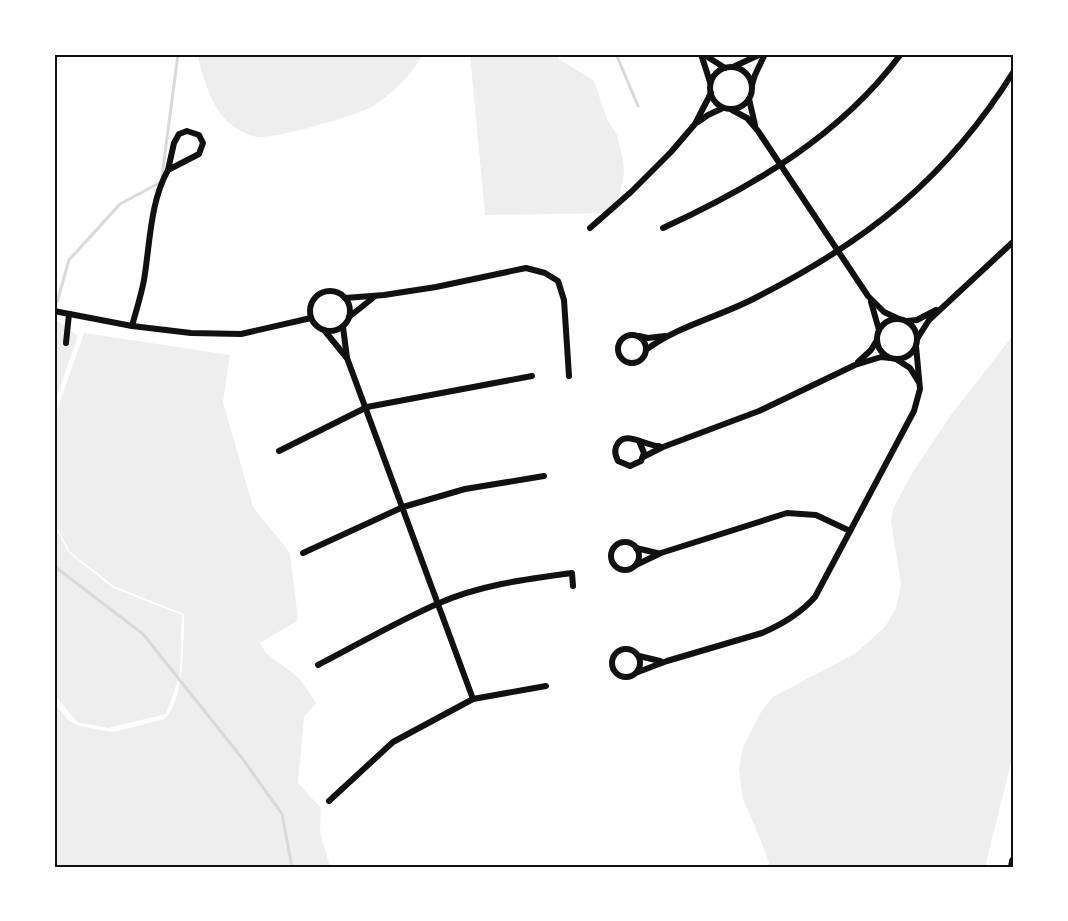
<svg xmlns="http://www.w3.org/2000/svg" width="1068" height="921" font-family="Jost,sans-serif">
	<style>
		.green { fill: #eee }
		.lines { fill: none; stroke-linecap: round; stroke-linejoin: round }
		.stream { stroke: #d9d9d9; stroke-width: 3 }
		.minor { stroke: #111; stroke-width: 6 }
		.trunk { stroke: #111; stroke-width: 10 }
		.neatline { fill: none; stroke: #111; stroke-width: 2 }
	</style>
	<rect width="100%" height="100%" fill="#fff"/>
	<g class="green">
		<path d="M197,54h226c-12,22 -29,38 -50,52 -13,9 -99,33 -115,31 -3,0 -9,-2 -13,-4 -31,-13 -40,-49 -48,-79z"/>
		<path d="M470,54h88l1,5 35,22 13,38 10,16 6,25 1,14 -9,39 -130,2z"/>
		<path d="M54,319l24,17 -24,68z"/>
		<path d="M84,333l146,22 -7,47 30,105 37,46 8,67 -38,23 6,10 33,25 17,25 -12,14 -6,66 23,25 -1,24 10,35h-276v-164l15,18 10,5 22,4 13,2 50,-13c20,-14 20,-81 20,-105l-70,-28 -44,-34 -16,-30v-103z"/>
		<path d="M1014,334v416l-29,117h-217l1,-5 -7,-18 -19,-45 -4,-29 4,-23 19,-37 11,-13 83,-44 29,-26 11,-19 5,-23 -10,-64 2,-12 18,-34 40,-60z"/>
		<path d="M54,526l15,27 44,35 69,27 -2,59 -14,40 -58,14 -31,-6 -23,-28z"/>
	</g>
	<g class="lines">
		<g class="stream">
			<path d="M616,54l22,52"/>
			<path d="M162,176l16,-122"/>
			<path d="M57,302l12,-42 51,-56 41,-22"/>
			<path d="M54,566l89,68 99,124 40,56 10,53"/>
		</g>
		<g class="minor">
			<path d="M701,54l9,28"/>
			<path d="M703,54l22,14"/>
			<path d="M735,66l26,-12"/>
			<circle cx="731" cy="88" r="21"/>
			<path d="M752,85l3,-10 10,-21"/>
			<path d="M749,99l6,26"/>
			<path d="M732,110l15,8 11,13 110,165 16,16 15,7"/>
			<path d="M698,122l10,-7 15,-7"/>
			<path d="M187,131l12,4 4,8 -4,11 -31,16 6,-27 5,-9z"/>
			<path d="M590,228l41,-36 40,-40 24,-28 16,-31"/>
			<path d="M663,228c91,-42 177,-92 238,-174"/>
			<circle cx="330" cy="311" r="20"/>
			<path d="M345,298l39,-3 52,-8 90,-19 19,5 13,8 6,19 5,76"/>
			<path d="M871,302l8,28"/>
			<path d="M54,311l78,15 59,7 50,1 70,-16"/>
			<path d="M349,317l25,-20"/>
			<circle cx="897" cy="339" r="20"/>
			<path d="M907,321l10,-1 19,-10"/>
			<path d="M132,326c4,-15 9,-30 12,-46 6,-36 6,-78 24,-110"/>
			<path d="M343,327l4,31 126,341"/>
			<path d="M324,330l22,27"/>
			<circle cx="632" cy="349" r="14"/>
			<path d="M639,336l9,2 17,-2"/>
			<path d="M917,339l12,-19 85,-79"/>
			<path d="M66,343l3,-29"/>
			<path d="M646,350c31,-24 76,-34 111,-53 112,-57 190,-119 257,-226"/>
			<path d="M896,359l14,9 8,13"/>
			<path d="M858,362l13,-12 6,-10"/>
			<path d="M639,441l5,12 -3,8 -11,5 -12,-5c-2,-5 -4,-8 -2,-14 7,-19 29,-1 43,-1"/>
			<path d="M279,451l88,-44 165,-31"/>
			<path d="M643,457l20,-10 96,-36 96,-46 26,-8 9,1"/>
			<circle cx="625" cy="556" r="14"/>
			<path d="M636,548l21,5"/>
			<path d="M303,553l100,-46 62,-18 79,-13"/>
			<path d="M636,565l25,-12 126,-40 29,2 34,16"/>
			<circle cx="626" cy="663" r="14"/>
			<path d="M639,656l21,5"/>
			<path d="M318,665c39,-20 78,-43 119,-61 42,-19 90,-25 135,-31l1,13"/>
			<path d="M638,672l29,-11 95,-28c21,-9 38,-19 53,-36l99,-186 6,-22 -4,-43"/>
			<path d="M329,801l64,-59 80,-43 73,-13"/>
		</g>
		<path class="trunk" d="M1013,867l1,-6"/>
	</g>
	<rect width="1068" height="921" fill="none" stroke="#ffffff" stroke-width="111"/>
	<rect x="56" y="56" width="956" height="810" class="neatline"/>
</svg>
